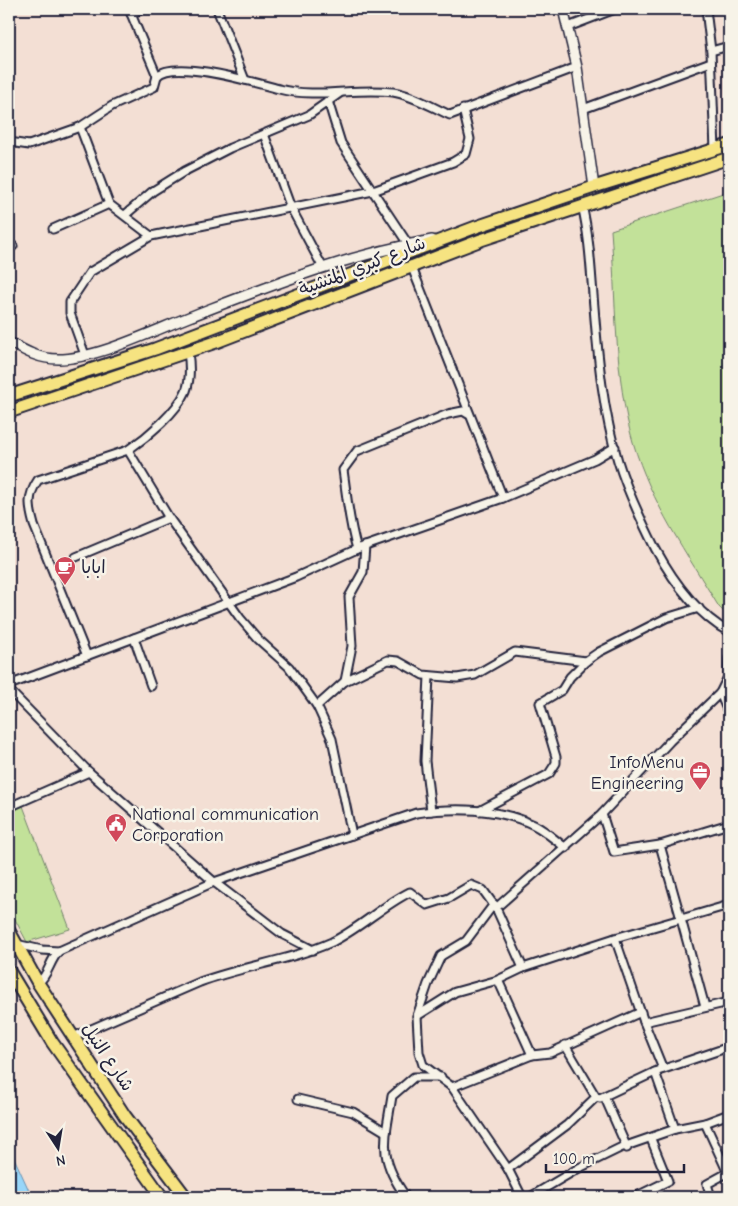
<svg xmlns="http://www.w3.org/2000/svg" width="738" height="1206" font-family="'Comic Neue','Playpen Sans Arabic',sans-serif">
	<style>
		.green { fill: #c2e199; stroke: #72826a }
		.water { fill: #97d6f9; stroke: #688ead }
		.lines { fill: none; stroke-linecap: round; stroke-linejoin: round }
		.minor-casing { stroke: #22223b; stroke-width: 11 }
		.tertiary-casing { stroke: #22223b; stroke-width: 12 }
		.primary-casing { stroke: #22223b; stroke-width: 15 }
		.minor { stroke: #f7f3e8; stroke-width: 7 }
		.tertiary { stroke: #f7f3e8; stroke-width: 9 }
		.primary { stroke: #f6e381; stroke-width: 11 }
		.labels { text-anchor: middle; stroke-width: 5; stroke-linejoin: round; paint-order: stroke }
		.street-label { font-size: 18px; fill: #22223b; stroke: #f7f3e8 }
		.poi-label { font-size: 18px; fill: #22223b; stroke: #f7f3e8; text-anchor: start }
	</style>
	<rect width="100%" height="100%" fill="#f3dfd4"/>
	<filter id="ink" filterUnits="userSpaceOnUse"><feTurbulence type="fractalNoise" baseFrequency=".02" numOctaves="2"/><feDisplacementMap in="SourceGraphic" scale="10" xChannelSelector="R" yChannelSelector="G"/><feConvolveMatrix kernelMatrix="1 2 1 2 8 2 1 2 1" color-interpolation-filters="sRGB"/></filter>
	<g filter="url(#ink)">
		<g class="green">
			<path d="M729,191v426l-10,-10c-32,-53 -68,-104 -86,-165 -19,-64 -17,-145 -22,-212z"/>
			<path d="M23,806l47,123 -43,13 -18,-34v-95z"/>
		</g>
		<path class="water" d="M9,1148l1,1 22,48h-23z"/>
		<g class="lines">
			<g class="minor-casing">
				<g id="minor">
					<path d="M217,9l28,71"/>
					<path d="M706,9l5,42 4,99"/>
					<path d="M131,14l12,-5"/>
					<path d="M568,27l47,-18"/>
					<path d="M711,51l18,-5"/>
					<path d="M157,76c17,-18 99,7 122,13 38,10 76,-2 114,3 19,3 39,15 57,23l127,-48"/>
					<path d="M328,101l13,42 67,101"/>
					<path d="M583,109l128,-47"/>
					<path d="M80,127l29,77 42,32"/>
					<path d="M264,134l27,74 31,58"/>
					<path d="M9,142l20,3 51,-18 32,-21 42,-19 3,-11 -28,-67"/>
					<path d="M582,205c8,34 9,68 12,102 4,51 9,105 24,154 9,30 23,59 37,87 18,33 41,66 74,84"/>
					<path d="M125,215l28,-24 32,-20 45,-23 79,-33 31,-22"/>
					<path d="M53,229l56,-25"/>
					<path d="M9,248l4,-2"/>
					<path d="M411,265l92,233"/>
					<path d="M188,352c2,13 3,26 -2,39 -9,21 -39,46 -58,59l41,68 71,100 18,21 31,28 28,39 15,33 20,96"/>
					<path d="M85,355l-15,-42v-11l20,-30 61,-36 222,-45 80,-29 13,-8 4,-15 -7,-30"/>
					<path d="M357,549c-8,-26 -10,-52 -14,-79l14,-19 91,-37 15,-3 5,3"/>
					<path d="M76,557l93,-39"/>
					<path d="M134,638l17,48"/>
					<path d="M87,656l-53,-131c-5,-18 -7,-29 4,-45l90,-30"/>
					<path d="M429,676l-4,85 6,50"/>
					<path d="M345,681l7,-35 -3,-49 14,-25 2,-26"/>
					<path d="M9,685l287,-108 61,-28 146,-51 92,-39 20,-12"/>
					<path d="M9,690l80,82 125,110 68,52 31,16"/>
					<path d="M720,693l9,21"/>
					<path d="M317,706l28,-25 43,-21 10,1 25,14 34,3 18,-3 40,-23 71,9"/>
					<path d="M9,807l80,-35"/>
					<path d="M479,811l70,-37 7,-11v-6l-16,-54 22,-13 8,-13 16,-16 13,-9 67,-34 33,-10"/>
					<path d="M602,814l12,38 46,-7"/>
					<path d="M494,904l-28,37 -25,15 -13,28 -11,32 2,36 4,13 29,22 56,82 14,28"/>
					<path d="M496,908l27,60"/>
					<path d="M615,938l29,84 19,47"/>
					<path d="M16,944l26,6 17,1 155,-69 202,-69c38,-6 82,-5 118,12 12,6 22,16 32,23"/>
					<path d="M498,980l34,75"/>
					<path d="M38,983c11,-8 11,-22 21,-32"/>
					<path d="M705,1007l-24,-88 48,-14"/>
					<path d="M417,1016l38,-24 43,-12 25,-12 92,-30 66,-19 -21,-74 69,-21"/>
					<path d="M644,1022l85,-20"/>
					<path d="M73,1037l127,-55c43,-16 89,-21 132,-40 28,-14 50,-36 78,-50l17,13 22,-7 22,-13 12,5 13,18 106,-94 68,-73 50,-48 8,-16 1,-19"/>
					<path d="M565,1045l31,52 4,1 55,-26 74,-25"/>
					<path d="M655,1072l20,57"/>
					<path d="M452,1087l80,-32 18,-2 91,-41"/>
					<path d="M605,1098l22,50"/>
					<path d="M298,1099l55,13 33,20"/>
					<path d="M705,1123l23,50"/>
					<path d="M508,1169l59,-44 29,-28"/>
					<path d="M406,1197c-29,-41 -21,-55 -14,-101l22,-19h27"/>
					<path d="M530,1197l49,-29 41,-20 55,-19 30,-6 24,-9"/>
					<path d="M635,1197l33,-16 -17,-42"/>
					<path d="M711,1197l-4,-13 22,-12"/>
				</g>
			</g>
			<g class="tertiary-casing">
				<g id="tertiary">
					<path d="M563,9l14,58 17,120"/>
					<path d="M9,342c16,9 30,17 49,17 38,0 95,-28 131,-42 81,-31 157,-62 243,-77"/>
				</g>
			</g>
			<g class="primary-casing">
				<g id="primary">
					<path d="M9,396l146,-47 321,-122 118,-40 135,-42"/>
					<path d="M9,412l207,-70 265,-102 248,-82"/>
					<path d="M9,931l29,52 87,133 61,81"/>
					<path d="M9,971l43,71 110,155"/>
				</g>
			</g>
			<use href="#minor" class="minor"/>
			<use href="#tertiary" class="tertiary"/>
			<use href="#primary" class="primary"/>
		</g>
	</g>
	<defs>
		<g id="cafe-pin" transform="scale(1.125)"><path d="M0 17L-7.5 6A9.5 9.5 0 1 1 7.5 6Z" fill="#d1495b" stroke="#f7f3e8"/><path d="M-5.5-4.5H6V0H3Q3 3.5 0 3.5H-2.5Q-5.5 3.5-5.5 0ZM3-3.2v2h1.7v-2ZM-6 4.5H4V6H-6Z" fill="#fff"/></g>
		<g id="office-pin" transform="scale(1.125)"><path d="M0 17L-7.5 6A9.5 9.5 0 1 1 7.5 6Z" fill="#d1495b" stroke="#f7f3e8"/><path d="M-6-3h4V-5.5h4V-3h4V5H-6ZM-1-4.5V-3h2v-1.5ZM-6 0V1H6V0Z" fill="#fff"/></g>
		<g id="civic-pin" transform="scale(1.125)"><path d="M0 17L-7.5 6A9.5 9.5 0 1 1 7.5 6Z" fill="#d1495b" stroke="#f7f3e8"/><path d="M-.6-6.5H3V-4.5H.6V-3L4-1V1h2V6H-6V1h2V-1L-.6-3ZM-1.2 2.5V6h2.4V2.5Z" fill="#fff"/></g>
	</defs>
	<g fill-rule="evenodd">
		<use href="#cafe-pin" x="65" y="567"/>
		<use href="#office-pin" x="700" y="772"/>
		<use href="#civic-pin" x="116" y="824"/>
	</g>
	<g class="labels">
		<g class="street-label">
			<text transform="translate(362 266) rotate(-21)" y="6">شارع كبري المنشية</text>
			<text transform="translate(108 1057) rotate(56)" y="6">شارع النيل</text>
		</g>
		<g class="poi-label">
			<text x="81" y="573">ابابا</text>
			<text x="684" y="768" text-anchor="end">InfoMenu<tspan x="684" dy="21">Engineering</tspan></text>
			<text x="132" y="820">National communication<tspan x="132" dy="21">Corporation</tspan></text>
		</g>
	</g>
	<rect width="738" height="1206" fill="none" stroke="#f7f3e8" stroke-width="30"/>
	<rect x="15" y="15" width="708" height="1176" fill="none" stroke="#22223b" stroke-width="2" filter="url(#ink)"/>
	<g transform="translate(58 1148) rotate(168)" stroke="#f7f3e8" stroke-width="4" paint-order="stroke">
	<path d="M0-4L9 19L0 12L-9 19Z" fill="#22223b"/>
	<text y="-8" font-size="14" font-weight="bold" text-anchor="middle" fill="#22223b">N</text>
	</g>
	<path d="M546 1164v8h138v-8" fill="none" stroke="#22223b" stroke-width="2.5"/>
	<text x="553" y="1164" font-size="15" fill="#22223b" stroke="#f7f3e8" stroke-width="4" paint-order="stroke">100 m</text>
</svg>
